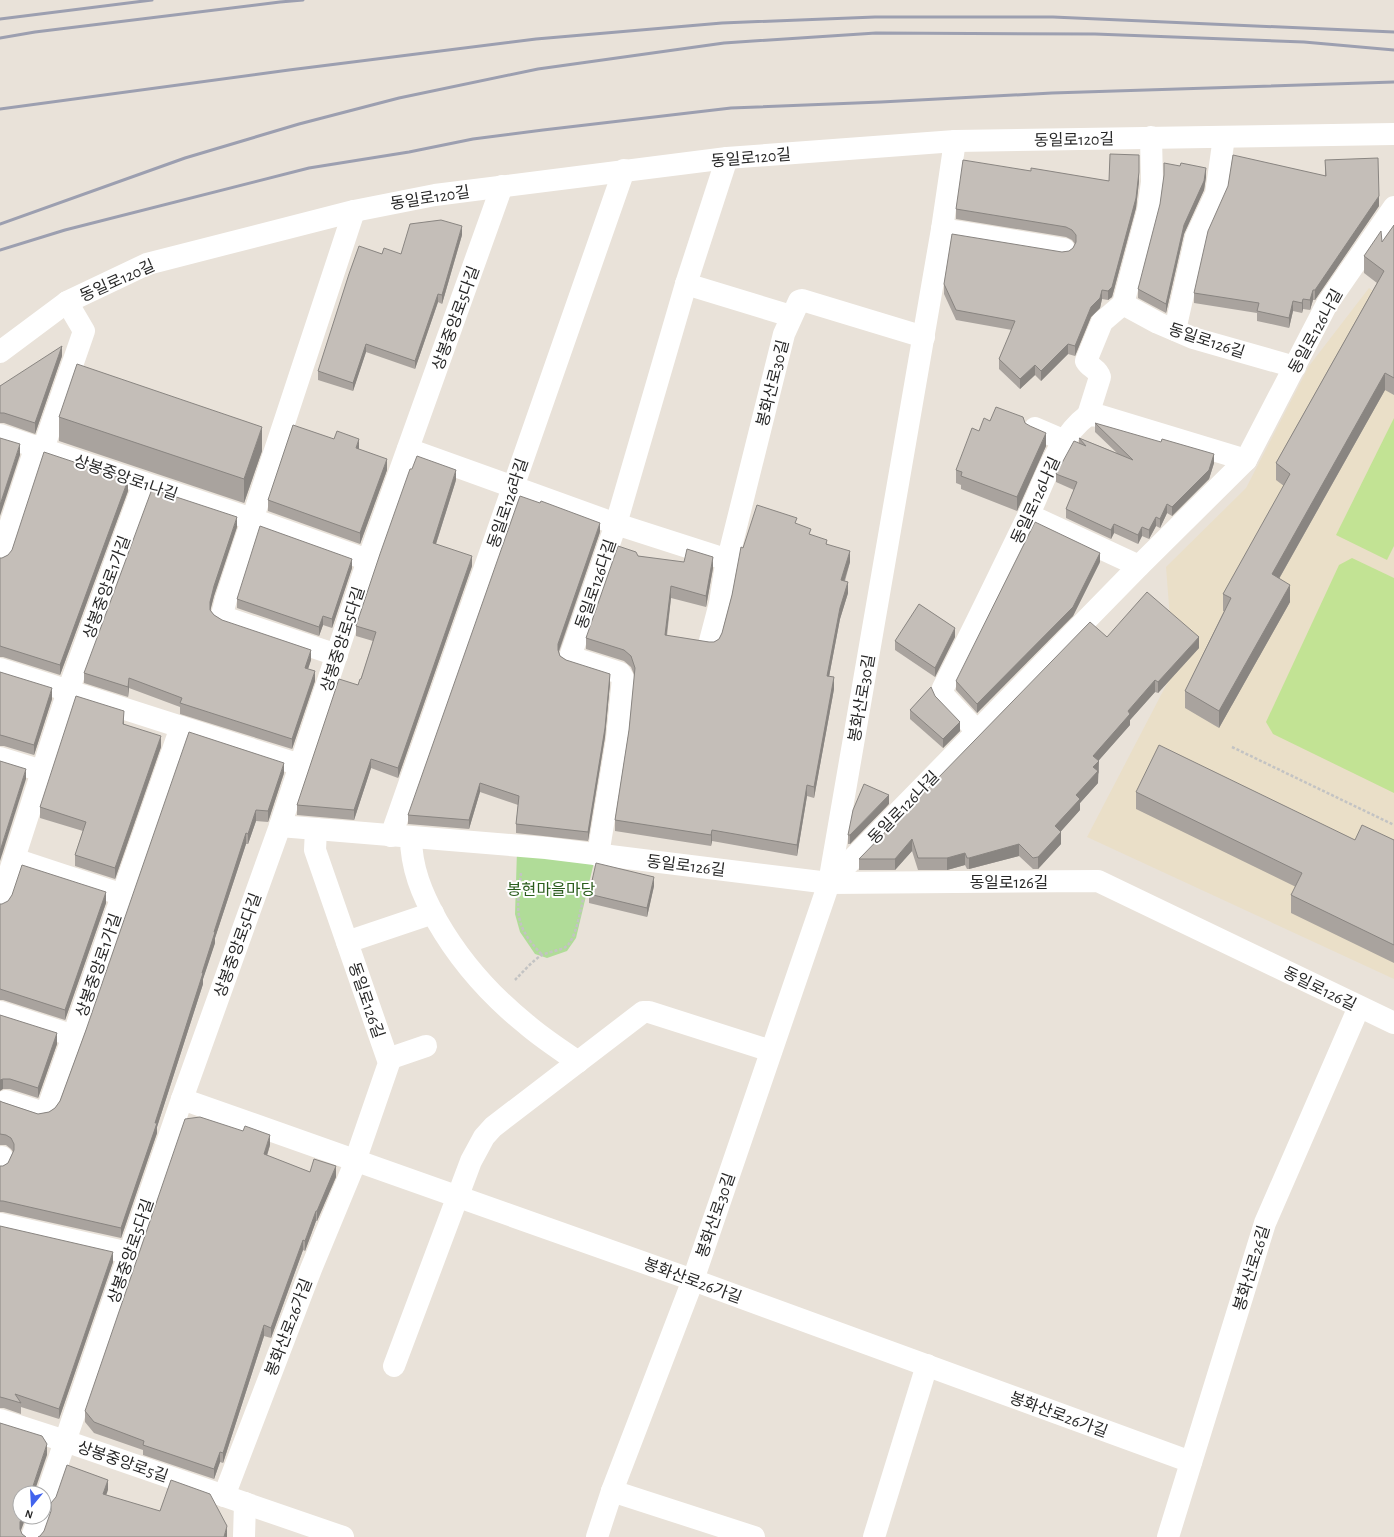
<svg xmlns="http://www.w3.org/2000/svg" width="1394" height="1537" font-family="'Alegreya Sans','Noto Sans KR',sans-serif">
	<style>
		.education { fill: #eadfc8 }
		.green { fill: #b0dc98 }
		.pitch { fill: #c2e394 }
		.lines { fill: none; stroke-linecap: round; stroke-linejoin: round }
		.path { stroke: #c3c3c3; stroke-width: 2.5; stroke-dasharray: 3 2; stroke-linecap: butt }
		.minor { stroke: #fff; stroke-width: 22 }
		.rail { stroke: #9c9fb0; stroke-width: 3 }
		.wall { fill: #a9a39e }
		.shaded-wall { fill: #898581 }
		.building { fill: #c4beb8; stroke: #898581 }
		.labels { text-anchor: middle; stroke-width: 4; stroke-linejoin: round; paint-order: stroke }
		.street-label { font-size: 16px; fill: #272727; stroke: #fff }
		.park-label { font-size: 16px; fill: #2b5d1d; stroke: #fff }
	</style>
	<rect width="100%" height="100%" fill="#e9e2d9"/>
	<path class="education" d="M1369,288l25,18v673l-307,-142 87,-167 -8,-103 80,-79 63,-122z"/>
	<path class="green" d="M517,850l78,8 -19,80 -9,13 -20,7 -12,-4 -15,-22 -5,-18z"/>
	<g class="pitch">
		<path d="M1394,418v128l-7,14 -51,-25z"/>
		<path d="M1352,558l42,20v215l-121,-59 -7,-12 73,-157z"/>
	</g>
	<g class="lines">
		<g class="path">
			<path d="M1232,747l162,78"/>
			<path d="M521,873c-2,19 -7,42 4,60 4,8 11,15 17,22"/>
			<path d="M515,980c8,-8 17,-19 27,-25 8,-4 20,-4 26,-10 10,-11 15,-49 19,-65"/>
		</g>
		<g class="minor">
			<path d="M942,229l122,20"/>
			<path d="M686,284l105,32"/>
			<path d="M1123,304l35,19 35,15 102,29"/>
			<path d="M1123,304l25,-94 4,-28 -1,-45"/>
			<path d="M1175,330l21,-93 20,-43 8,-57"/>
			<path d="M0,352l67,-50 80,-38 207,-53 81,-16 292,-37 228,-17 439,-7"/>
			<path d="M1088,415l12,-38c-2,-8 -10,-9 -14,-16l16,-39 21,-18"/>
			<path d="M1035,428l28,12"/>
			<path d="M0,435l252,84 116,41"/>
			<path d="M43,449l41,-118 -17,-29"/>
			<path d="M408,449l208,75 112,36"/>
			<path d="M1029,515l110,51"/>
			<path d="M0,556l36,-110"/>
			<path d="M710,641l10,-38 5,-32 59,-237 15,-33 3,-1 122,37"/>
			<path d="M337,655l-111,-37 -4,-3 4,-16 128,-388"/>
			<path d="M0,669l300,96"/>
			<path d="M977,731l-33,-35 -2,-4 1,-4c30,-57 57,-115 85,-172 17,-35 28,-77 60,-101l13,1 145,44"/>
			<path d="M0,758l42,13"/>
			<path d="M280,826l266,22 283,35 269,-2 296,142"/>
			<path d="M391,836l233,-666"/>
			<path d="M411,837c0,31 11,57 26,84 23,40 53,74 89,103 16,14 35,26 52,38"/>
			<path d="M598,855l19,-116 6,-61 -3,-5 -50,-16 46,-133 70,-240 41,-126"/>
			<path d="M14,859l109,36"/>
			<path d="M829,883l310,-317 107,-106 81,-156 67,-97"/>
			<path d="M0,902l68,-211 76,-208"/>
			<path d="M347,942l86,-29"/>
			<path d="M0,1012l74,24"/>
			<path d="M388,1059l38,-13"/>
			<path d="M182,1099l511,181 498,182"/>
			<path d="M6,1101l35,11 4,-1 4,-6 132,-378"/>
			<path d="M0,1164l2,-7"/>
			<path d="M0,1224l129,29"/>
			<path d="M394,1366l77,-205 13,-24 9,-10 150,-115h6l122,39"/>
			<path d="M0,1420l65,21 278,96"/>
			<path d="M612,1491l142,46"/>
			<path d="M224,1496l87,-227 41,-99 37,-107 -74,-213 1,-21"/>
			<path d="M44,1503l138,-404 98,-273 88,-266 134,-374"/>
			<path d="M32,1537l7,-20"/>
			<path d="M244,1537l1,-34"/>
			<path d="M597,1537l15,-46 81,-211 136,-397 113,-654 13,-88"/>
			<path d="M874,1537l53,-172"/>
			<path d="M1168,1537l97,-314 94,-216"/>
		</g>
		<g class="rail">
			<path d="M0,19l152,-19"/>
			<path d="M0,38l35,-6 245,-30 23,-2"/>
			<path d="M0,109l289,-39 247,-31 186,-16 153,-6h178l341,15"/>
			<path d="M0,224l185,-66 114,-34 100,-26 139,-29 186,-26 152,-10 219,1 209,8 90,8"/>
			<path d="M0,250l65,-20 244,-62 100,-16 64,-13 70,-9 188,-22 150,-6 171,-9 342,-11"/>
		</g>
	</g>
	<g class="wall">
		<path d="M1325,160l54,46 -64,94h-2l-3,10 -7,-1 -1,4 -9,-2 -4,17 -32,-7v-8l-63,-10v-10l131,-117z"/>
		<path d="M1180,166l26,11 -2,13 -20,44 -18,79 -28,-15v-9z"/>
		<path d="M1031,171l78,10h30l-3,27 -24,89 -4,3 -6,-1 -2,9 -9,9 -16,39 -7,-2 -27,27 -6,-6 -15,14 -21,-20v-10l13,-29 -56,-10 -12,-26v-10l118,-32 7,-1 4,-3 2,-4 -3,-4 -6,-3 -110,-18v-10z"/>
		<path d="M1394,225v170l-9,-5 -106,189 11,23 -71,126 -34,-20v-17l39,-80h-1v-17l61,-108 -8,-6v-17l101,-180 -13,-10v-17l18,-14z"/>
		<path d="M462,235l-20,69 -4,-2 -23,67 -49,-17 -13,39 -35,-11v-9l64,-117h19z"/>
		<path d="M62,356l-27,78 -31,-11h-4v-37z"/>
		<path d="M59,417l203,34 -18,52 -185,-62z"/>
		<path d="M990,421l35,2 21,23 -29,65 -56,-22v-4l-5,-2v-13l23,-39z"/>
		<path d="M1095,423l119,40 -5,16 -37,37 -5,-3 -7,15 -4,-2 -7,13 -7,-3 -4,8 -24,-11 -3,6 -45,-21v-9l8,-19 -18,-8v-8l23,-31v-5l38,15 -22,-21z"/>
		<path d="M359,449l28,21 -27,74 -92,-33v-11z"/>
		<path d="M456,480l-20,64 36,22 -74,212 -27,-10 -17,52 -57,-5v-10l64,-126 12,-38 -17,-5v-10z"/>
		<path d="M128,491l-68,184 -57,-18h-3v-99h2l6,-3z"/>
		<path d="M797,524l14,11 16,9 23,18 -5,19 3,12 -8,26 -11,58 5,12 -20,109 -7,-2 -10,60 -85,-15 -1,5 -96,-15v-11l14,-90 6,-53 -4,-10 -7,-6 -38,-12v-11l52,-82 75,12 -7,39 -35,-9 -4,38 42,6h5l5,-3 3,-6 10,-38 11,-47z"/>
		<path d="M237,527l-23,69 -4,14 4,5 8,5 89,40 -3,9 7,12 -23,68 -112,-35v-7l-51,-19 -1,9 -44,-14v-10z"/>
		<path d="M600,532l-41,120 1,4 6,4 44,23 -5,54 -17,104 -72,-8v-9l2,-19 -38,-13 -11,37 -61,-5v-9z"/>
		<path d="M1100,562l-27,54 -96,97 -21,-23v-9z"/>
		<path d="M352,568l-20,60 -9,-3 -4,11 -82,-28v-9z"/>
		<path d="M955,637l-20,40 -40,-27v-9z"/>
		<path d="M1107,637l92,11 -41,45 -3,-1 -25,28v5l-32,36 1,11 -1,2v9l-18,20v7l-19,21v13l-23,25h-5l-14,-13 -50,13h-2l-2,-4 -18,5h-29l-6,-19 -17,19h-36v-11z"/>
		<path d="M0,672l52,27 -18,56 -30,-9h-4z"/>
		<path d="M935,696l25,35 -17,17 -33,-29v-9z"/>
		<path d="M124,722v2l37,23 -46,132 -40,-13v-11l8,-24 -43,-13v-11z"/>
		<path d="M284,773l-16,49 -12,-1 -8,23h-2l-31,94v5l-12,36v5l-46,143v6l-36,105 -118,-26h-3v-46h3l5,-3 5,-11 -2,-3 -5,-4h-6v-44l2,1 36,12 11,-2 6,-4 5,-7 26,-71z"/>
		<path d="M1136,792l219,48h39v123l-103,-50v-18l5,-8 -160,-78z"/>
		<path d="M889,804l-39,40h-2v-9z"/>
		<path d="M654,886l-7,31 -58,-14v-9z"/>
		<path d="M106,903l-41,117 -62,-20h-3v-96z"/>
		<path d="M0,1015l57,29 -19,54 -28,-9h-7z"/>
		<path d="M270,1145l-3,11 43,16 26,5 -19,44h-1l-11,30 -2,-1 -32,88 -7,-2 -41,127 -3,-1 -6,17 -71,-24v-5l-49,-17 -9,-11v-11z"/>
		<path d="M0,1226l113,36 -54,157 -38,-12v7l-17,-6h-4z"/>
	</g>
	<g class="shaded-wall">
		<path d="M1206,168v9l-2,13 -20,44 -18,79v-9l18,-79z"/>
		<path d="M1139,172v9l-3,27 -24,89 -4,3v-9z"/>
		<path d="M1379,196v10l-64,94v-10z"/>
		<path d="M462,226v9l-20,69v-9z"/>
		<path d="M1102,290v9l-2,9 -9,9 -16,39v-10l16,-39z"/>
		<path d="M1313,290v10l-3,10v-10z"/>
		<path d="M438,294v8l-23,67v-8z"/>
		<path d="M1303,299v10l-1,4v-10z"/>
		<path d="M1293,301v10l-4,17v-10z"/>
		<path d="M366,344v8l-13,39v-8z"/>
		<path d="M1068,344v10l-27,27v-10z"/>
		<path d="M62,346v10l-27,78v-11z"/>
		<path d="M1035,365v10l-15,14v-10z"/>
		<path d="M1385,373v17l-113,201v-17z"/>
		<path d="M262,427v24l-18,52v-24z"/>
		<path d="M1046,433v13l-29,65v-14z"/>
		<path d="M359,439v11l-3,-2z"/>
		<path d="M20,444v11l-20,61v-11z"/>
		<path d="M1214,454v9l-5,16 -37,37v-9z"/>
		<path d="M387,459v11l-27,74v-11z"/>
		<path d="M456,470v10l-23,73v-10z"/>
		<path d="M128,480v11l-68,184v-10z"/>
		<path d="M1167,504v9l-7,15v-9z"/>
		<path d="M237,517v10l-23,69 -4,16v-10l4,-16z"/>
		<path d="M1156,517v9l-7,13v-9z"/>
		<path d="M600,523v9l-42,121v-9z"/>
		<path d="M1114,524v9l-3,6v-9z"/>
		<path d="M1142,527v9l-4,8v-9z"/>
		<path d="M850,551v11l-9,29v-11z"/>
		<path d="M1100,553v9l-27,54 -96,97v-9z"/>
		<path d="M472,556v10l-74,212v-10z"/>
		<path d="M713,557v11l-7,39v-11z"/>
		<path d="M352,559v9l-20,60v-9z"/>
		<path d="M848,582v11l-8,26 -13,68v-11l13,-68z"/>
		<path d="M1290,585v17l-71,126v-17z"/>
		<path d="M671,586v12l-6,48v-11z"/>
		<path d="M323,616v9l-4,11v-9z"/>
		<path d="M955,628v9l-20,40v-9z"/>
		<path d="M1199,637v11l-41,45v-11z"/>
		<path d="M311,650v10l-6,18v-10z"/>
		<path d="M315,671v10l-23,68v-10z"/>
		<path d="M610,674v9l-5,54 -17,104v-9z"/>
		<path d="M834,677v12l-20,109v-11z"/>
		<path d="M129,678v10l-1,9v-10z"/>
		<path d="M1155,680v12l-25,28v5l-37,42v-11l35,-45z"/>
		<path d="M52,688v11l-18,56v-10z"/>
		<path d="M124,711v11l-1,12v-10z"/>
		<path d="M960,722v9l-17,17v-9z"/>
		<path d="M161,736v11l-46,132v-11z"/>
		<path d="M371,759v9l-17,52v-10z"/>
		<path d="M1099,761l-1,22 -18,20v7l-25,28v-12l21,-31 17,-28z"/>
		<path d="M284,763v10l-16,49v-11z"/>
		<path d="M26,769v10l-26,82v-10z"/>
		<path d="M480,783v9l-11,37v-9z"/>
		<path d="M807,785v11l-10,60v-11z"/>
		<path d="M889,795v9l-39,40v-9z"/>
		<path d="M256,810v11l-8,23v-10z"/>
		<path d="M712,830v11l-1,5v-11z"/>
		<path d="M1061,832v12l-23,25v-12z"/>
		<path d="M246,833v11l-31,94v5l-12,36v5l-46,143v6l-36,105v-10l81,-255 12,-41z"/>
		<path d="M912,839v12l-17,19v-11z"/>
		<path d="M1019,844v12l-50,13v-11z"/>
		<path d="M965,853v12l-18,5v-12z"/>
		<path d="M654,877v9l-7,31v-9z"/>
		<path d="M106,892v11l-41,117v-10z"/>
		<path d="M57,1033v11l-19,54v-10z"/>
		<path d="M3,1079v10l-3,2v-11z"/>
		<path d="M270,1135v10l-6,19v-10z"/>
		<path d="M336,1166v11l-19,44v-10z"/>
		<path d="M316,1211v10l-11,30v-10z"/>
		<path d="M303,1240v10l-32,88v-10z"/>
		<path d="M113,1252v10l-54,157v-10z"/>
		<path d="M264,1325v11l-41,127v-10z"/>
		<path d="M47,1444v11l-13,38h-2v-4z"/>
		<path d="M220,1452v10l-6,17v-10z"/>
		<path d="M108,1480v10l-5,14v-10z"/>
		<path d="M22,1517h4l-6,16v4v-15z"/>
		<path d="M227,1526v11h-3z"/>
	</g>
	<g class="building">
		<path d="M1110,154l29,1v17l-3,26 -24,89 -4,4 -6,-1 -2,8 -9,9 -16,39 -7,-2 -27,27 -6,-6 -15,14 -21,-20 16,-38 -59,-11 -12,-26 8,-50 110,18 7,-1 4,-3 3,-6v-7l-4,-5 -6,-3 -110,-18 7,-49 68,11v-3l78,13z"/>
		<path d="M1233,155l93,21 -1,-16 53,-2 1,38 -64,94h-2l-3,10 -7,-1 -1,4 -9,-2 -4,17 -32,-7 2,-8 -65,-10 14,-62 20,-45z"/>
		<path d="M1164,163l16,3 1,-3 25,5 -2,13 -20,44 -18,79 -28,-15 22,-85 4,-29z"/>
		<path d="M441,220l21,6 -20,69 -4,-1 -23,67 -49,-17 -13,39 -35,-12 31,-97 10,-28 23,8 2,-6 17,6 9,-30z"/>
		<path d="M1394,225v153l-9,-5 -113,201 18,11 -71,126 -34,-20 46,-93 -8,-4 67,-120 -14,-11 108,-192 -20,-15 17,-25 1,11z"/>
		<path d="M62,346l-27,77 -31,-10h-4v-27z"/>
		<path d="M77,364l185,63 -18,52 -185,-62z"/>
		<path d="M996,407l27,10 2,6 5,3 16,7 -29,64 -56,-21 1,-4 -6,-2 16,-42 7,3 5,-13 6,3z"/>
		<path d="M1095,423l66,19 1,-3 52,15 -5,16 -37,37 -5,-3 -7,15 -4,-2 -7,13 -7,-3 -4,8 -24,-11 -3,6 -45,-21 11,-27 -21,-8 18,-33 12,5 -7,-8 54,22z"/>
		<path d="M293,425l41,14 3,-8 22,8 -3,9 31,11 -27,74 -92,-33z"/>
		<path d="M0,438l20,6 -20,61z"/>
		<path d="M44,452l84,28 -68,185 -57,-18 -3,-1v-88h2l6,-3 4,-5z"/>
		<path d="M417,456l39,14 -23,73 39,13 -74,212 -27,-9 -17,51 -57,-5 42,-126 19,6 2,-6h1l15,-47 -20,-6 24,-72 30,-85h2z"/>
		<path d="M152,489l85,28 -23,69 -4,16v8l4,5 8,5 89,30 -6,18 10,3 -23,68 -112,-36 2,-5 -53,-20 -1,9 -44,-14z"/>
		<path d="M520,496l20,7 1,-2 59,22 -42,121v6l2,6 6,4 44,14 -5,54 -17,104 -72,-8 3,-28 -39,-13 -11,37 -61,-5z"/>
		<path d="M757,505l40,13 -2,5 16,6 -2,5 18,6 -1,4 24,7 -9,29 7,2 -8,26 -13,68 7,1 -20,110 -7,-2 -10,60 -85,-15 -1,5 -96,-15 14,-90 6,-62 -4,-12 -7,-6 -38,-12 32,-92 18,6 2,4 46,6 3,-13 26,8 -7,39 -35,-10 -6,49 44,7h5l5,-3 3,-6 10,-38 9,-48 2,1z"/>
		<path d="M1035,522l65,31 -27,54 -96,97 -21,-23z"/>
		<path d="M260,526l92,33 -20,60 -9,-3 -4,11 -82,-28z"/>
		<path d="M1147,592l52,45 -41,45 -3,-2 -27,31 2,3 -37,42 6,5 -6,6 5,4 -22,24 4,4 -25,27 6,6 -23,25 -5,1 -14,-14 -50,14h-2l-2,-5 -18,5h-29l-6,-19 -17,20h-36l231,-237 17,15z"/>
		<path d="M919,604l36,24 -20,40 -40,-27z"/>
		<path d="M0,672l52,16 -18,57 -30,-9 -4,-1z"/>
		<path d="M931,687l4,9 25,26 -17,17 -33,-29z"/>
		<path d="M76,696l48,15 -1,13 38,12 -46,132 -40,-13 11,-33 -46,-15z"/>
		<path d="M189,732l95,31 -16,48 -12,-1 -8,24 -2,-1 -32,99h1l-13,41h1l-48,150h2l-36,105 -118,-27h-3v-35h3l5,-3 6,-13v-6l-3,-6 -5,-3 -6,-1v-33l2,1 36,12 11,-2 6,-4 5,-7 26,-71z"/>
		<path d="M1159,745l196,95 7,-15 32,15v105l-103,-50 11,-22 -166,-81z"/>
		<path d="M0,761l26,8 -26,82z"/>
		<path d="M864,784l25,11 -39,40h-2l5,-25z"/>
		<path d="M596,863l58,14 -7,31 -58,-14z"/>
		<path d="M22,865l84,27 -41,118 -62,-20 -3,-1v-85h2l6,-3 4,-6z"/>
		<path d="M0,1015l57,18 -19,55 -28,-9h-7l-3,1z"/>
		<path d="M200,1117l43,14 2,-5 25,9 -6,19 46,18 4,-13 22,7 -19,45h-1l-11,30 -2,-1 -32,88 -7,-3 -41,128 -3,-1 -6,17 -71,-24 1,-4 -50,-19 -9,-11 100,-292z"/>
		<path d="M0,1226l113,26 -54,157 -44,-15 6,9 -17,-5 -4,-1z"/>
		<path d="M0,1423l42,13 5,8 -15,45v4h-12v24h2l-2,5v7l2,5 4,3h-26z"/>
		<path d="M67,1465l41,15 -5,14 57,17 11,-31 39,14 17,32 -3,11h-186l2,-1 4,-5 7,-20v-8l5,-6z"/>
	</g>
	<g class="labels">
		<g class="street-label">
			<text transform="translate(1074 139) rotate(-1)" y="6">동일로120길</text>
			<text transform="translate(751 157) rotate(-5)" y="6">동일로120길</text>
			<text transform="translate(430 197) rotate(-9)" y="6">동일로120길</text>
			<text transform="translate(117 280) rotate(-24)" y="6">동일로120길</text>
			<text transform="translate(455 318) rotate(-70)" y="6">상봉중앙로5다길</text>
			<text transform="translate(1315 331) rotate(-61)" y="6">동일로126나길</text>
			<text transform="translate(1207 340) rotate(18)" y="6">동일로126길</text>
			<text transform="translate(772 383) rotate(-76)" y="6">봉화산로30길</text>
			<text transform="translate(126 477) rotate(19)" y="6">상봉중앙로1나길</text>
			<text transform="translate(1035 500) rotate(-65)" y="6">동일로126나길</text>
			<text transform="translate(507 503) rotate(-71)" y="6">동일로126라길</text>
			<text transform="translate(595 584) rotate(-71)" y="6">동일로126다길</text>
			<text transform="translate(106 587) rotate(-70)" y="6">상봉중앙로1가길</text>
			<text transform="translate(342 639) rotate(-72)" y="6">상봉중앙로5다길</text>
			<text transform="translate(861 698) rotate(-80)" y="6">봉화산로30길</text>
			<text transform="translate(903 807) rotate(-46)" y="6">동일로126나길</text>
			<text transform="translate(686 865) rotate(7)" y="6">동일로126길</text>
			<text x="1009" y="888">동일로126길</text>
			<text transform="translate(237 945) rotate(-70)" y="6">상봉중앙로5다길</text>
			<text transform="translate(98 965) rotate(-71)" y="6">상봉중앙로1가길</text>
			<text transform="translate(1320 988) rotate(26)" y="6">동일로126길</text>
			<text transform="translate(367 1000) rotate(71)" y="6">동일로126길</text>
			<text transform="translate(715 1215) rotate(-71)" y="6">봉화산로30길</text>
			<text transform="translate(130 1251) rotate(-71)" y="6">상봉중앙로5다길</text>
			<text transform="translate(1251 1268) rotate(-73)" y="6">봉화산로26길</text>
			<text transform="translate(693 1280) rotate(20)" y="6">봉화산로26가길</text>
			<text transform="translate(288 1327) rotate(-69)" y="6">봉화산로26가길</text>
			<text transform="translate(1059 1414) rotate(20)" y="6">봉화산로26가길</text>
			<text transform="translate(123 1461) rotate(19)" y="6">상봉중앙로5길</text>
		</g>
		<g class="park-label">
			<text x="551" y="895">봉현마을마당</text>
		</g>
	</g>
	<g transform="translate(32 1505) rotate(198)"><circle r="19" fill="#ffffff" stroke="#a9a9a9"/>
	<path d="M0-3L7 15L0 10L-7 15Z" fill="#4163ed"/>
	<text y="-6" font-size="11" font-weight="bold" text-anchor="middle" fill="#272727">N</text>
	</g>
</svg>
